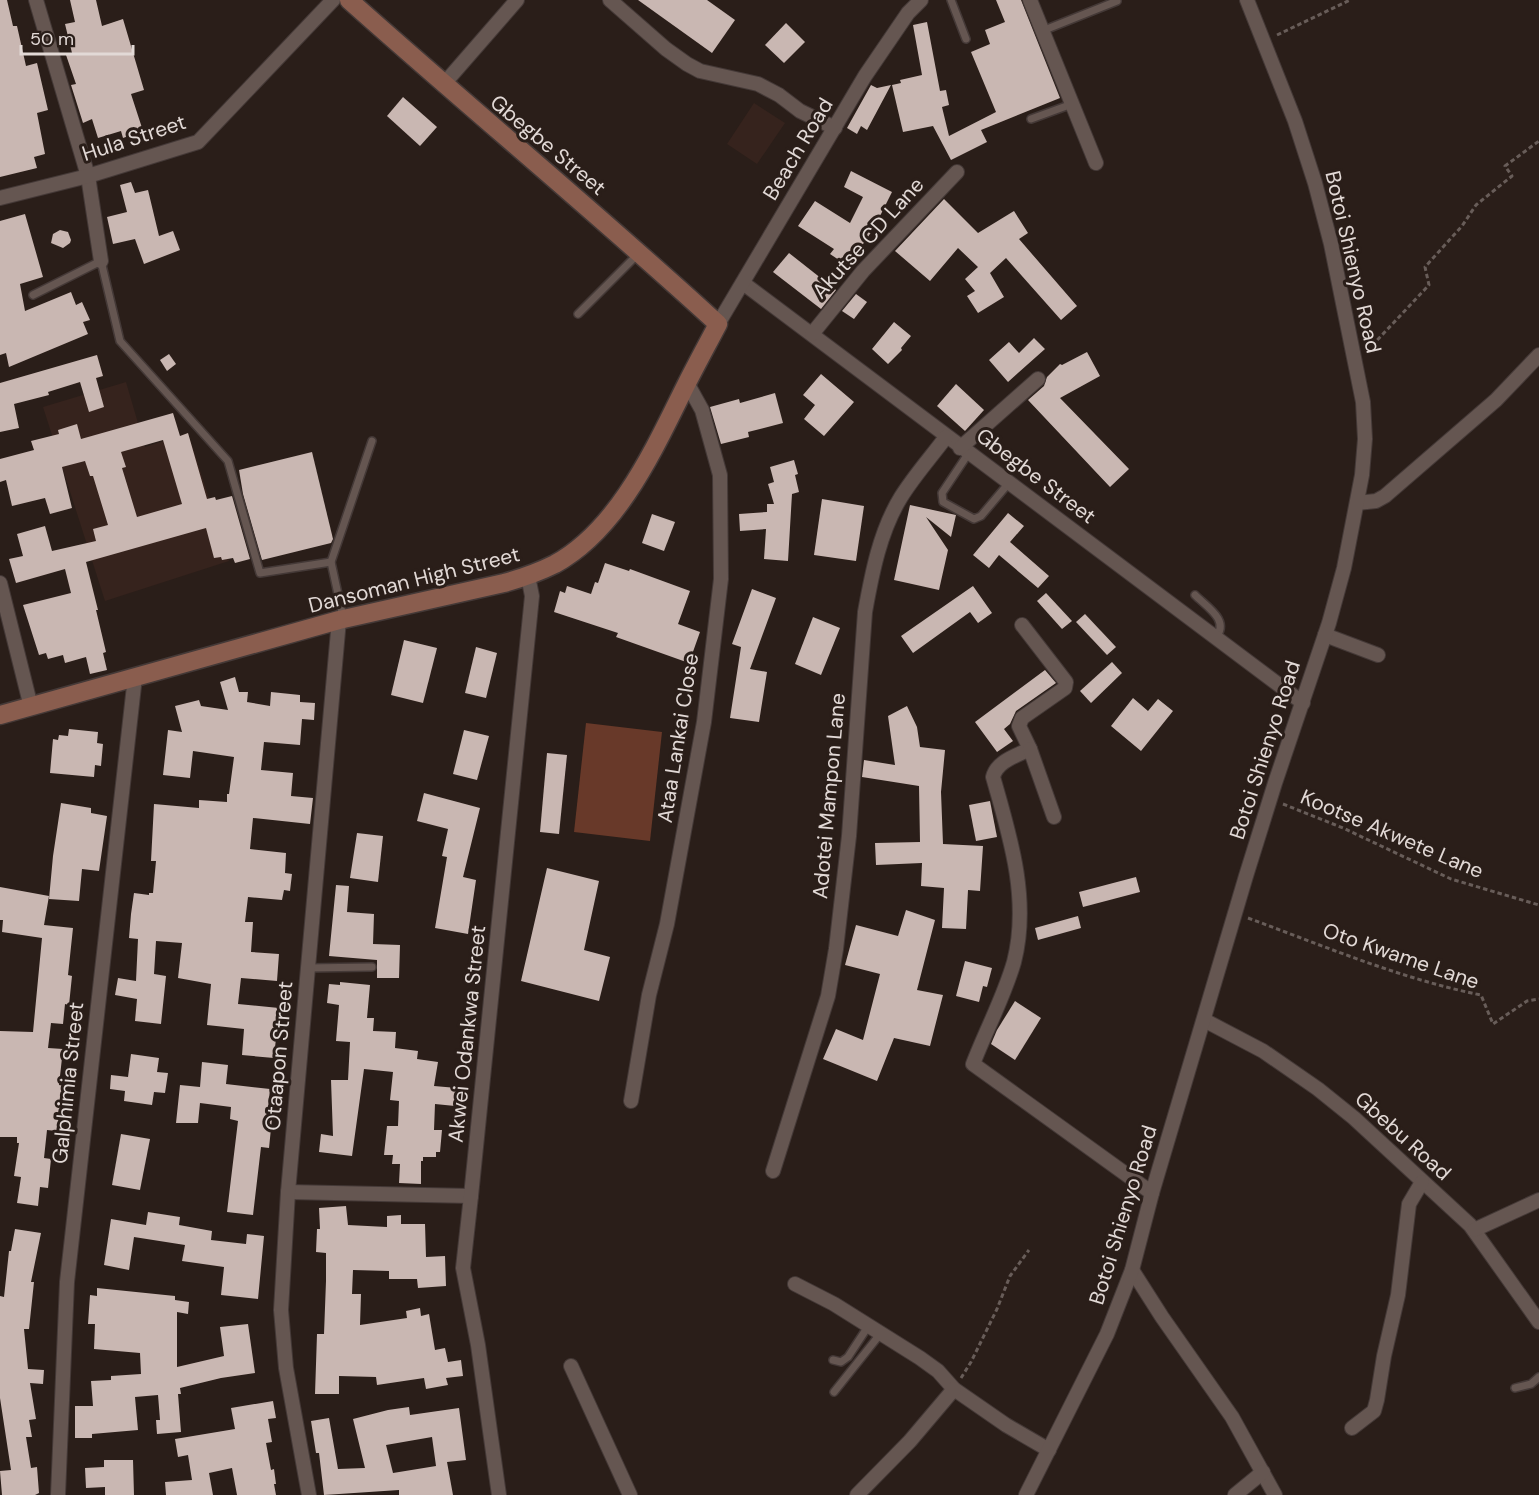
<svg xmlns="http://www.w3.org/2000/svg" width="1539" height="1495" font-family="'DM Sans',sans-serif">
	<style>
		.built { fill: #36231d }
		.green { fill: #683929 }
		.building { fill: #c9b7b2; fill-rule: evenodd }
		.lines { fill: none; stroke-linecap: round; stroke-linejoin: round }
		.lane-casing { stroke: #443937; stroke-width: 10 }
		.street-casing { stroke: #443937; stroke-width: 16 }
		.secondary-casing { stroke: #443937; stroke-width: 21 }
		.path { stroke: #685d59; stroke-width: 3; stroke-dasharray: 4.5 3; stroke-linecap: butt }
		.lane { stroke: #655651; stroke-width: 7 }
		.street { stroke: #655651; stroke-width: 14 }
		.secondary { stroke: #8a5d4e; stroke-width: 18 }
		.labels { text-anchor: middle; stroke-width: 6; stroke-linejoin: round; paint-order: stroke }
		.street-label { font-size: 21px; fill: #e2d9d6; stroke: #2a1e19 }
	</style>
	<rect width="100%" height="100%" fill="#2a1e19"/>
	<g class="built">
		<path d="M754,103l31,20 -28,41 -30,-20z"/>
		<path d="M126,382l19,65 43,-14 41,128 -124,40 -62,-194z"/>
	</g>
	<path class="green" d="M586,723l76,9 -12,109 -76,-9z"/>
	<g class="building">
		<path d="M0,0h7l6,26h4l9,40 11,-3 11,47 -11,3 8,41 -11,3 3,11 -37,9z"/>
		<path d="M70,0h26l6,26 21,-7 21,71 -13,4 12,37 -20,7 -2,-7 -23,7 -6,-19 -9,4 -12,-38 5,-1 -10,-29 6,-2 -7,-29 10,-2z"/>
		<path d="M638,0h69l28,20 -23,33z"/>
		<path d="M996,0h25l39,98 -79,32 6,12 -36,18 -18,-34 -30,6 -11,-47 9,-2 -1,-3 22,-5 -9,-50 14,-3 13,69 6,-1 3,15 -7,2 7,29 47,-24 -25,-60 19,-8 -5,-14 20,-8z"/>
		<path d="M786,23l19,19 -21,21 -19,-18z"/>
		<path d="M871,85l6,3 14,-3 -24,45 -6,-4 -4,8 -10,-6z"/>
		<path d="M403,97l34,30 -17,19 -33,-30z"/>
		<path d="M851,171l41,21 -18,36 -26,38 -18,-12 4,-5 -36,-23 17,-25 35,22 13,-26 -19,-10z"/>
		<path d="M131,182l4,11 13,-3 11,46 14,-5 7,19 -36,14 -9,-25 -22,5 -6,-27 20,-5 -7,-27z"/>
		<path d="M944,199l34,34 36,-22 14,22 -9,6 58,67 -16,14 -55,-62 -16,15 14,24 -26,16 -11,-17 8,-5 -10,-12 13,-12 -20,-19 -28,33 -35,-30z"/>
		<path d="M25,214l18,63 -23,7 5,27 46,-19 5,13 6,-3 8,18 -7,2 5,12 -79,33 -3,-14 -6,2v-134z"/>
		<path d="M60,230l8,2 3,8 -1,3 -7,5 -12,-5 2,-9z"/>
		<path d="M789,253l47,37 -15,19 -48,-37z"/>
		<path d="M856,294l11,8 -13,17 -12,-8z"/>
		<path d="M894,322l17,14 -10,12 1,2 -14,14 -16,-15z"/>
		<path d="M1034,338l11,11 -37,33 -19,-22 20,-18 10,11z"/>
		<path d="M1087,352l13,24 -40,22 69,71 -19,18 -82,-87 16,-14 3,-9 13,-13 2,1z"/>
		<path d="M169,354l7,10 -9,7 -7,-11z"/>
		<path d="M97,355l6,21 -7,2 8,29 -15,5 -9,-30 -32,10 1,3 -35,9 5,24 -19,4v-49z"/>
		<path d="M821,374l33,28 -30,34 -20,-17 11,-14 -12,-10z"/>
		<path d="M956,384l28,26 -19,21 -28,-25z"/>
		<path d="M775,393l8,30 -35,9 1,5 -28,7 -11,-37 29,-8 1,4z"/>
		<path d="M173,413l7,23 8,-3 19,66 8,-2 1,3 16,-4 18,63 -15,4 -2,-5 -11,2 -1,-3 -7,1 -8,-30 -120,34 12,48h-2l10,42 -3,1 4,17 -17,4 -4,-17 -21,6 -2,-8 -15,4 -2,-6 -7,2 -16,-50 48,-12 -6,-24 -49,14 -7,-24 14,-3 -6,-22 28,-8 7,25 44,-10 -3,-12 15,-4 -15,-49h-3l-5,-15 -23,6 10,41 -22,6 -5,-16 -33,8 -6,-26 -6,2v-23l34,-9 -3,-9 28,-7 -1,-4 19,-6 4,15zM163,440l19,64 -45,13 -15,-49 4,-1 -5,-15z"/>
		<path d="M312,452l21,87 -2,4 -69,17 -19,-66 -4,-24z"/>
		<path d="M794,460l4,14 -3,1 4,17 -7,2 -4,67 -24,-2 2,-30 -26,2 -1,-17 28,-2v-8h7l-6,-20 6,-2 -4,-15z"/>
		<path d="M822,499l42,7 -8,55 -42,-6z"/>
		<path d="M910,505l46,10 -5,22 -25,-20 22,33 -9,40 -45,-10z"/>
		<path d="M1008,513l16,13 -14,16 39,34 -11,12 -39,-33 -10,13 -16,-13z"/>
		<path d="M652,514l23,8 -11,29 -22,-8z"/>
		<path d="M605,563l24,8 1,-2 60,22 -12,33 22,8 -11,31 -73,-26 2,-4 -64,-21 6,-21 5,2 2,-7 24,8 4,-12 3,1z"/>
		<path d="M973,586l19,27 -14,10 -8,-11 -57,41 -12,-17z"/>
		<path d="M752,589l24,9 -26,71 17,3 -8,50 -29,-4 11,-71 -9,-3z"/>
		<path d="M1046,593l26,28 -10,8 -25,-28z"/>
		<path d="M1085,614l31,33 -9,8 -31,-33z"/>
		<path d="M813,617l27,11 -19,47 -26,-11z"/>
		<path d="M404,640l33,8 -14,55 -32,-8z"/>
		<path d="M476,647l21,6 -11,45 -21,-5z"/>
		<path d="M1112,662l10,11 -31,30 -11,-12z"/>
		<path d="M1045,670l11,13 -40,28 -6,13 -6,5 9,12 -16,11 -22,-30z"/>
		<path d="M235,677l4,15h9l-1,10 23,4 1,-14 29,3v7l15,1 -1,17 -12,-1 -2,26 -36,-3 -3,28 32,3 -2,23 22,2 -3,26 -57,-6 -3,31 36,4 -1,20 7,1 -2,17 -6,-1 -2,10 -34,-3 -3,25h8l-2,30 28,2 -2,27 -36,-3 -3,26 41,4 -5,50 -32,-3 2,-26 -37,-4 4,-41 -33,-6 4,-35 -26,-2 -2,33 12,2 -5,48 -26,-3 2,-22 -22,-4 3,-17 18,3 2,-42 -9,-1 2,-24 3,-21 15,2v-2h4l3,-32h-5l3,-57 45,4v-8l28,2v-8h2l5,-37 -41,-6 -3,27 -27,-3 5,-45 14,2 -7,-26 24,-6 2,6 27,4 -8,-28z"/>
		<path d="M1133,698l15,13 10,-12 15,12 -32,40 -30,-25z"/>
		<path d="M907,706l10,21 3,20 25,3 -4,42 2,52 40,2 -3,45 -12,-1 -2,39 -24,-1 2,-40 -23,-2 1,-23 -46,2 -1,-22 45,-1 -1,-56 -57,-9 2,-17 31,5 -7,-49z"/>
		<path d="M69,729l29,3 -1,11 6,1 -2,22 -6,-1 -1,12 -44,-4 3,-34 5,1 1,-5 9,1z"/>
		<path d="M464,730l25,6 -12,44 -24,-6z"/>
		<path d="M547,753l20,2 -8,79 -19,-2z"/>
		<path d="M424,793l56,15 -17,69 13,3 -8,54 -33,-6 12,-71 -5,-1 6,-27 -31,-8z"/>
		<path d="M990,801l7,36 -21,4 -7,-36z"/>
		<path d="M61,803l30,5v5l16,3 -8,55 -17,-2 -3,32 -30,-2 4,-43z"/>
		<path d="M357,833l26,3 -5,46 -28,-4z"/>
		<path d="M547,868l52,13 -15,69 26,7 -11,44 -78,-20z"/>
		<path d="M1136,877l4,15 -57,15 -4,-15z"/>
		<path d="M336,885l13,1 -2,26 27,2 -1,30 27,1 -1,33h-22v-18l-48,-4z"/>
		<path d="M0,887l49,9 -5,29 29,3 -5,47 4,1 -3,29 -4,-1 -2,20 -12,-1 -3,25 15,1 -4,36 11,2 -2,13 -6,-1 -5,32 -10,-1 -3,28 7,1 -3,29 -8,-1 -2,19 -21,-3 4,-26 -7,-1 5,-33h-2v-6h-17v-106l33,1 9,-94 -40,-6 1,-12h-3z"/>
		<path d="M906,910l29,10 -18,70 26,5 -13,51 -36,-8 -17,43 -54,-22 13,-30 27,11 17,-66 -35,-9 11,-40 42,11z"/>
		<path d="M1078,916l3,12 -43,12 -3,-12z"/>
		<path d="M965,961l27,7 -5,19 -4,-1 -4,16 -23,-6z"/>
		<path d="M340,982l30,3 -3,33h7l-1,13 23,1 -1,16 23,3 -1,8 21,3 -4,24 23,2 -2,18 -20,-2 -1,26h8l-2,22h-4v5h-13v4h-2v23l-22,-1 1,-19h-8l1,-9h-9l3,-29h11l1,-25 -9,-1 3,-28 -29,-3 -12,87 -33,-4 2,-18 12,2 -2,-56h17l2,-38 -14,-1 3,-36 -12,-2 2,-19 11,1z"/>
		<path d="M1015,1001l26,17 -26,42 -24,-16 6,-14z"/>
		<path d="M131,1054l28,4 -2,14 11,1 -3,20 -11,-1 -2,13 -28,-4 1,-10 -15,-2 1,-14 17,2z"/>
		<path d="M202,1062l26,3 -2,19 44,5 -2,20h5l-4,39 -8,-1 -8,68 -26,-3 11,-91 -8,-2 1,-12 -31,-4 -2,20h-22l4,-38 20,2z"/>
		<path d="M121,1134l29,5 -10,51 -28,-5z"/>
		<path d="M346,1206l2,19 39,2v-11l14,-1v9h24l1,33 19,-1 1,30 -28,2 -1,-9h-28v-8l-36,-1 -1,24h9l-1,31 47,-7 -1,-7 14,-3 1,8 8,-2 6,36 10,-2 3,14 13,-2 2,16 -17,2 2,7 -22,4 -2,-11 -47,7 -1,-8 -37,-1v18h-24l2,-60h7l2,-53v-28l-10,-1 1,-23h3l-1,-21z"/>
		<path d="M148,1212l32,5 -1,8 33,6 -1,9 35,4 1,-10 17,2 -6,63 -37,-4 3,-28 -42,-6 3,-16 -51,-8 -5,33 -25,-5 7,-46 35,6z"/>
		<path d="M15,1229l26,4 -10,49h3l-5,47h-5l4,40 16,1 -1,14 -13,-1 6,36 -7,1 3,17h-6l5,31 6,-1 2,26 -4,2h-33l-2,-24 11,-1 -11,-72v-102l4,1 5,-46h2z"/>
		<path d="M97,1288l78,8v4l14,2 -1,12 -11,-2v55l47,-11 -4,-29 28,-3 7,49 -34,5 -41,10 1,6h-3l3,38 -24,2 -1,-14h4l-2,-25 -23,2 3,33 -46,4v4h-17v-32h18l-2,-25 20,-1v-4l30,-2 -1,-21 -46,-4 1,-25h-7l2,-29 7,1z"/>
		<path d="M273,1401l3,17 -8,1 4,23 -6,1 5,27 3,-1 2,15h-2l2,11h-39l-5,-27 -23,5 4,22h-47l-1,-13 27,-2 -4,-25 -10,2 -3,-18 60,-10 -4,-21z"/>
		<path d="M409,1407l1,8 49,-7 7,52 -19,2 6,33h-54v-5l-75,5 -5,-42h-3l-5,-32 18,-3 9,51 27,-1 -12,-49 35,-9zM432,1437l4,29 -43,7 -7,-28z"/>
		<path d="M104,1460h29l1,35h-29v-8l-19,1 -1,-20 19,-1z"/>
	</g>
	<g class="lines">
		<g class="lane-casing">
			<g id="lane">
				<path d="M951,0l15,39"/>
				<path d="M1042,31l75,-30"/>
				<path d="M1031,119l41,-15"/>
				<path d="M33,295l68,-34 19,80 108,120 32,112 71,-11"/>
				<path d="M578,314l60,-60"/>
				<path d="M968,454l-26,39 1,9 31,17 7,-3 27,-32"/>
				<path d="M1195,595c12,12 36,26 20,43"/>
				<path d="M343,617l-12,-55 41,-121"/>
				<path d="M307,968l65,-1"/>
				<path d="M833,1360l8,2 7,-5 21,-32"/>
				<path d="M1515,1388l16,-4 8,-7"/>
				<path d="M834,1392l47,-59"/>
			</g>
		</g>
		<g class="street-casing">
			<g id="street">
				<path d="M36,0l52,176 13,85"/>
				<path d="M610,0l56,49 21,15 13,7 58,13 21,11 21,16 35,17"/>
				<path d="M1030,0l66,163"/>
				<path d="M443,85l74,-85"/>
				<path d="M0,198l88,-22 110,-34 135,-142"/>
				<path d="M743,283l560,420"/>
				<path d="M718,324l147,-248 43,-63 13,-13"/>
				<path d="M812,334l51,-63 94,-99"/>
				<path d="M960,448l78,-69"/>
				<path d="M1357,503l19,-2 9,-5 111,-96 43,-45"/>
				<path d="M0,583l31,124"/>
				<path d="M1022,625l44,57 -1,6 -43,30 -3,8 11,23c-14,7 -33,12 -37,28 17,59 37,123 21,185 -10,35 -28,68 -41,102l179,129"/>
				<path d="M1325,635l53,20"/>
				<path d="M1030,749l24,68"/>
				<path d="M1204,1020l59,31 55,38 36,29 116,107 69,97"/>
				<path d="M631,1101l18,-106 18,-71 37,-202 17,-143 -1,-104 -18,-65 -15,-27"/>
				<path d="M773,1171l55,-175 8,-47 13,-113 16,-224c7,-39 15,-81 36,-115 13,-21 30,-40 45,-60"/>
				<path d="M288,1192l183,4"/>
				<path d="M1474,1230l65,-30"/>
				<path d="M1132,1270l30,47 70,100 43,78"/>
				<path d="M795,1284l39,20 86,54 18,13 16,18 52,36 43,25"/>
				<path d="M571,1366l59,129"/>
				<path d="M1352,1428l22,-17 3,-11 7,-44 14,-61 11,-91 13,-22"/>
				<path d="M58,1495l9,-213 68,-605"/>
				<path d="M309,1495l-23,-127 -5,-58 7,-118 51,-572"/>
				<path d="M499,1495l-21,-150 -15,-77 8,-72 59,-580 2,-20 -4,-20"/>
				<path d="M857,1495l53,-54 44,-52"/>
				<path d="M1026,1495l81,-161 25,-64 20,-77 94,-317 29,-93 54,-160 15,-55 18,-93 3,-36 -2,-37 -32,-158 -16,-61 -20,-62 -48,-121"/>
				<path d="M1235,1495l28,-23"/>
			</g>
		</g>
		<g class="secondary-casing">
			<path id="secondary" d="M0,715l339,-95 165,-37c18,-5 35,-11 51,-19 64,-35 100,-117 131,-179 10,-20 21,-40 32,-61 -121,-111 -247,-215 -369,-324"/>
		</g>
		<g class="path">
			<path d="M1277,35l73,-35"/>
			<path d="M1367,351l62,-66 -4,-18 37,-41 14,-21 36,-29 -7,-10 34,-25"/>
			<path d="M1283,804l60,24 108,51 88,26"/>
			<path d="M1248,918c76,28 153,61 233,77l12,29 34,-23 12,-2"/>
			<path d="M961,1378l10,-16 26,-53 13,-33 19,-26"/>
		</g>
		<use href="#lane" class="lane"/>
		<use href="#street" class="street"/>
		<use href="#secondary" class="secondary"/>
	</g>
	<g class="labels">
		<g class="street-label">
			<text transform="translate(134 138) rotate(-18)" y="7">Hula Street</text>
			<text transform="translate(548 145) rotate(40)" y="7">Gbegbe Street</text>
			<text transform="translate(798 149) rotate(-59)" y="7">Beach Road</text>
			<text transform="translate(868 238) rotate(-48)" y="7">Akutse CD Lane</text>
			<text transform="translate(1353 262) rotate(77)" y="7">Botoi Shienyo Road</text>
			<text transform="translate(1036 476) rotate(37)" y="7">Gbegbe Street</text>
			<text transform="translate(414 580) rotate(-14)" y="7">Dansoman High Street</text>
			<text transform="translate(678 738) rotate(-81)" y="7">Ataa Lankai Close</text>
			<text transform="translate(1265 750) rotate(-72)" y="7">Botoi Shienyo Road</text>
			<text transform="translate(829 796) rotate(-85)" y="7">Adotei Mampon Lane</text>
			<text transform="translate(1392 834) rotate(23)" y="7">Kootse Akwete Lane</text>
			<text transform="translate(1401 956) rotate(19)" y="7">Oto Kwame Lane</text>
			<text transform="translate(467 1034) rotate(-84)" y="7">Akwei Odankwa Street</text>
			<text transform="translate(279 1056) rotate(-85)" y="7">Otaapon Street</text>
			<text transform="translate(68 1083) rotate(-84)" y="7">Galphimia Street</text>
			<text transform="translate(1403 1136) rotate(42)" y="7">Gbebu Road</text>
			<text transform="translate(1123 1215) rotate(-73)" y="7">Botoi Shienyo Road</text>
		</g>
	</g>
	<path d="M21 45v9h112v-9" fill="none" stroke="#e2d9d6" stroke-width="3"/>
	<text x="30" y="45" font-size="18" fill="#e2d9d6" stroke="#2a1e19" stroke-width="4.5" paint-order="stroke">50 m</text>
</svg>
